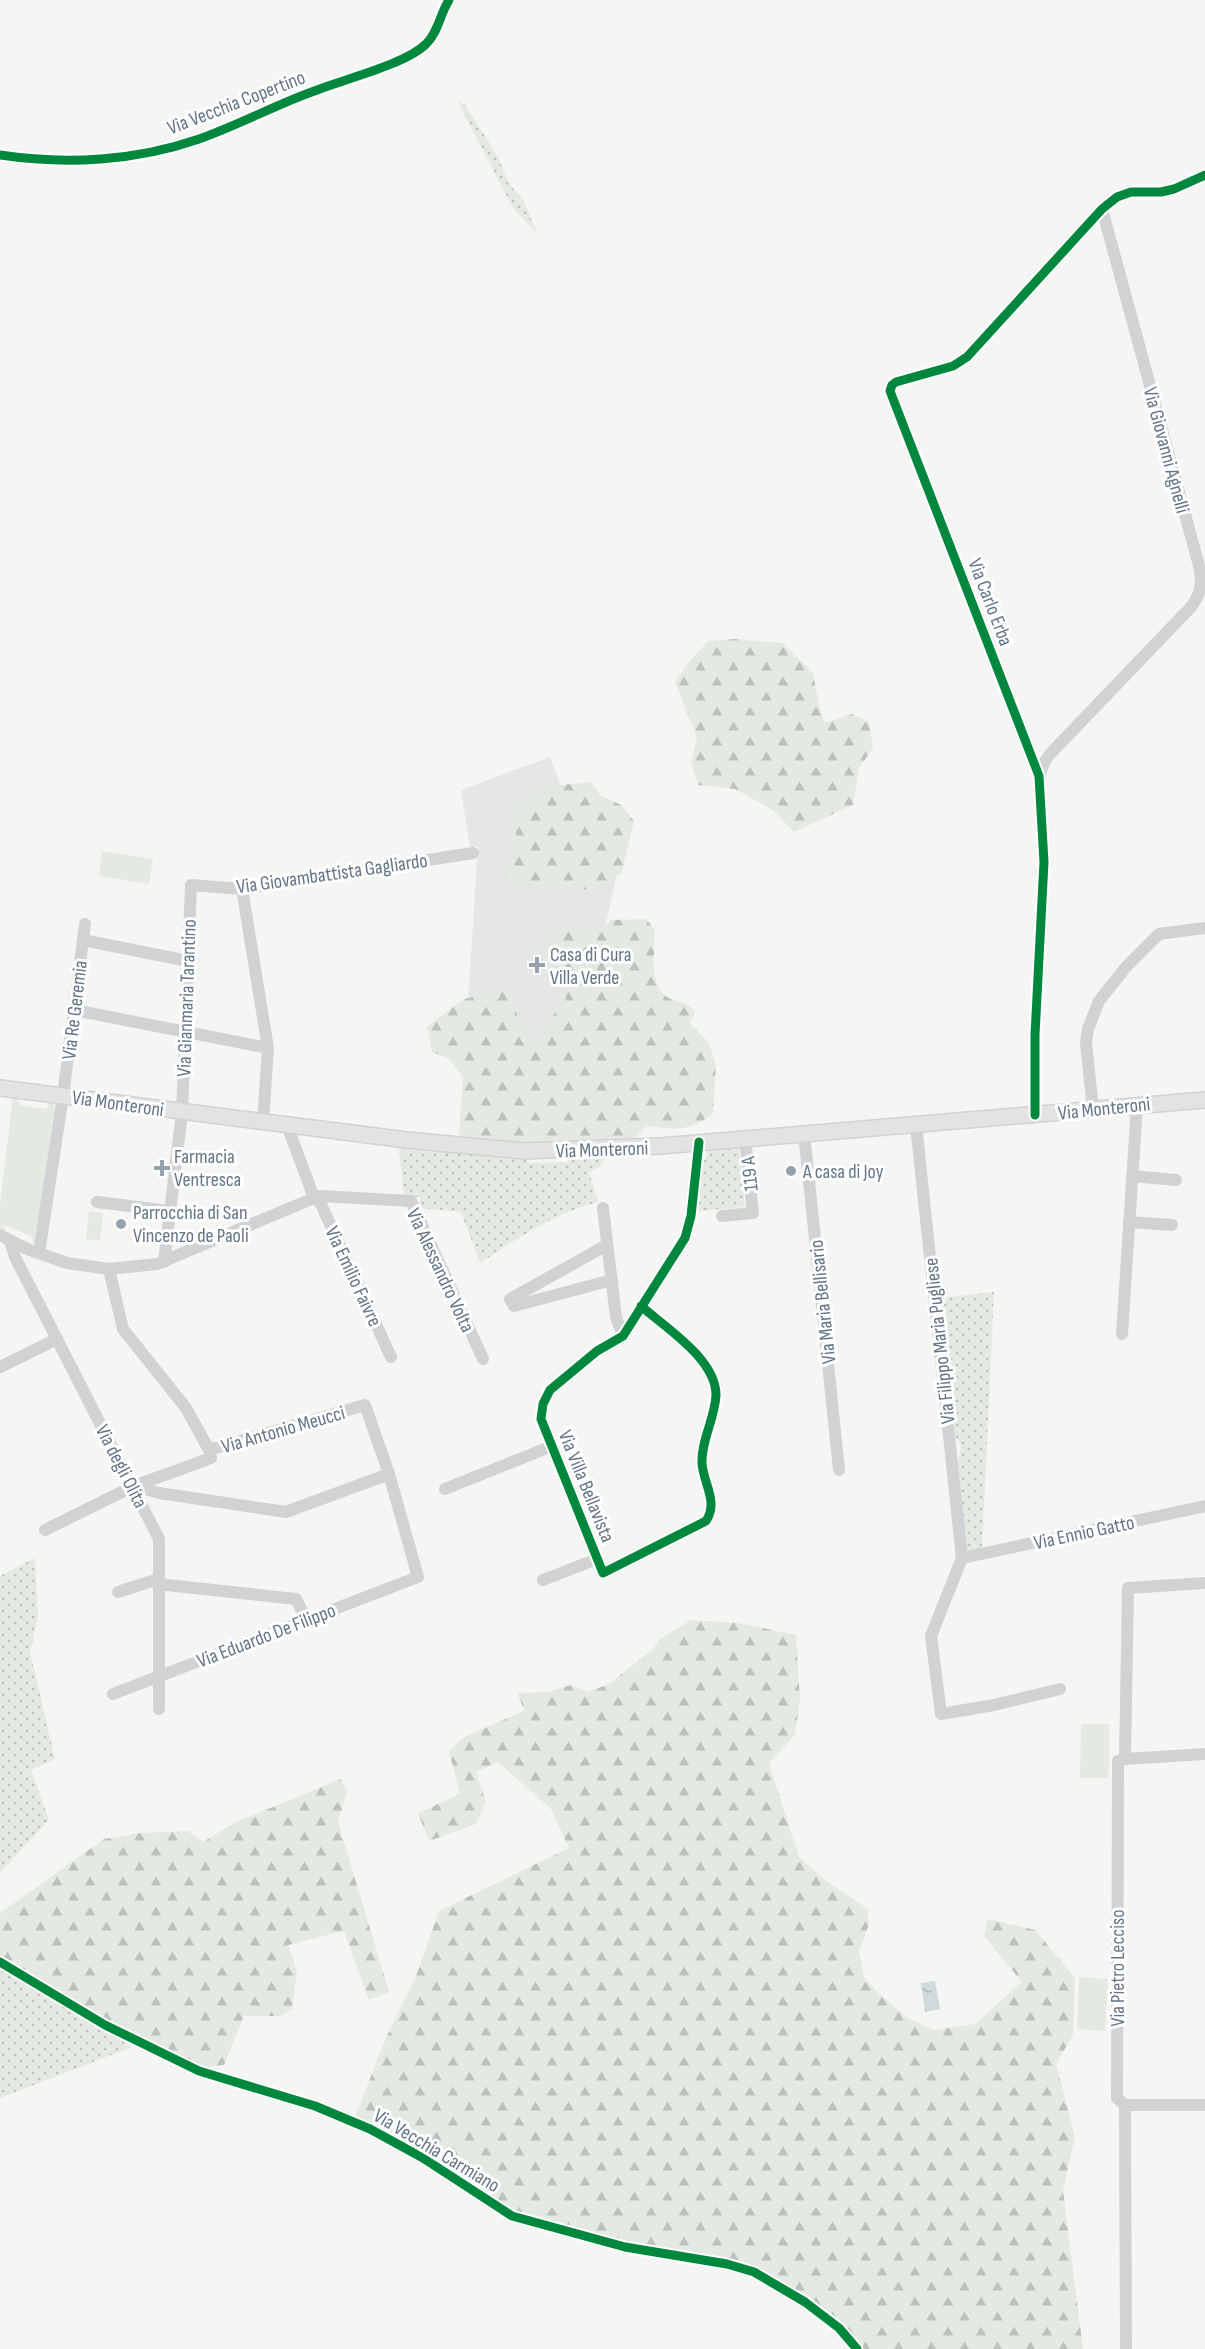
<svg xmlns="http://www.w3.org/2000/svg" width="1205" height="2349" viewBox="0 0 1205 2349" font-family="'Sofia Sans Condensed',sans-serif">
	<defs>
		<pattern id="grass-dots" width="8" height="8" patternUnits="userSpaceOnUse" patternTransform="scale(1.5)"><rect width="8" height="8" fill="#e4e9e2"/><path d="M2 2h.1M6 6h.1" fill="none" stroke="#bcc1bd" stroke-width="1.8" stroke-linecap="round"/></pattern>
		<pattern id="forest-firs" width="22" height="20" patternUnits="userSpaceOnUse" patternTransform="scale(1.5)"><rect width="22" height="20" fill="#e4e9e2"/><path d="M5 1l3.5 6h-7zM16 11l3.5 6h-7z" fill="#bcc1bd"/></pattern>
		<pattern id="water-ripples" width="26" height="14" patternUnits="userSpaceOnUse" patternTransform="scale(1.5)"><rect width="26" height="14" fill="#d0d9dc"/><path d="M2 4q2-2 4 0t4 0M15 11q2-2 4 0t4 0" fill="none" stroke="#acb5b8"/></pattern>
	</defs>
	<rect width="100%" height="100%" fill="#f5f6f4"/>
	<polygon fill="#e5e7e6" points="550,757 576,826 623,847 604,932 601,1017 459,1139 478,846 470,847 461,790"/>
	<g fill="url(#grass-dots)">
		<polygon points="459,100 467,107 499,159 508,182 524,202 538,235 513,208 461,108"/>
		<polygon points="737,1147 739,1148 745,1207 697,1211 703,1164 709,1149"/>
		<path d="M399 1149 526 1158 528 1163 568 1162 569 1158 605 1159 600 1167 589 1172 598 1202C554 1213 517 1239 480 1263L461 1212 420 1208V1197L404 1196Z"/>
		<polygon points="994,1292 982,1549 966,1551 958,1463 961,1446 954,1434 940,1298"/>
		<polygon points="35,1558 38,1616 30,1652 55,1759 31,1770 49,1820 0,1873 0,1576"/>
		<polygon points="0,1968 132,2047 0,2098"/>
	</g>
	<g fill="url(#forest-firs)">
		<polygon points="735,639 783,643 813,673 819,705 825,723 852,714 869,722 873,748 859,768 853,805 794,832 773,810 735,789 698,785 691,762 697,737 675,682 689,662 708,641"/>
		<polygon points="591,782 600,795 621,805 634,821 622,872 596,891 550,884 511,885 504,875 517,841 513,817 543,787"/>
		<path d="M646 919 655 930C655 950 648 983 667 997 677 1004 686 999 695 1012L690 1023 709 1043 716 1065 713 1114C688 1131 677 1130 647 1126L632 1140 513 1145 459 1139 463 1077 449 1059 432 1052 427 1027 463 999 505 991 517 1014 516 1028 530 1040 547 1035 551 1017 565 1003 569 978 555 973 547 961 551 943 562 927 599 931 611 920Z"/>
		<polygon points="691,1620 738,1623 796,1635 800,1700 795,1735 769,1763 799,1857 826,1881 868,1909 868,1927 859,1951 864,1977 878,1993 908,2018 934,2030 975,2024 1022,1982 984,1936 988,1919 1035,1930 1075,1978 1073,2035 1056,2064 1075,2137 1063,2191 1083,2349 861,2349 756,2267 622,2243 513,2214 355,2118 384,2042 416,1976 439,1911 569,1848 551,1809 498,1762 476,1772 486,1802 476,1824 429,1841 418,1813 460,1794 449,1751 464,1737 524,1711 518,1693 547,1692 571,1685 588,1692 609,1684 654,1648 660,1639"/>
		<polygon points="341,1779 347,1792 338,1822 389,1992 369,2000 344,1931 288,1945 297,1972 292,2009 281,2016 244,2016 224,2065 200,2068 137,2039 0,1957 0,1913 104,1839 140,1833 188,1831 203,1842 236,1822"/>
	</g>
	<g fill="#e4e9e2">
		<polygon points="102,851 153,859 149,884 99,876"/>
		<polygon points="13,1097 17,1098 20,1106 47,1109 48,1102 55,1105 35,1246 31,1236 4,1225 5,1231 0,1228 0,1204"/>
		<polygon points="89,1211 103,1213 100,1241 86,1239"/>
		<polygon points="1081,1724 1109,1724 1109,1778 1080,1778"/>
		<polygon points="1079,1977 1108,1979 1105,2031 1077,2029"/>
	</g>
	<polygon fill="url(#water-ripples)" points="935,1981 940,2009 925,2012 921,1983"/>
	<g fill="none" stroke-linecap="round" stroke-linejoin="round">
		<g stroke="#d1d3d3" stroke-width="18">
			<polyline id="major" points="0,1088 407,1140 523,1151 661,1146 1205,1100"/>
		</g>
		<g stroke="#d1d2d3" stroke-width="12">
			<path d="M1039 776 1045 761 1051 753 1190 608C1202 594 1203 580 1198 562L1102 209"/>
			<polyline points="242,889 268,1048 263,1122"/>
			<polyline points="83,940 188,961"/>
			<polyline points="74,1010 268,1048"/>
			<polyline points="1093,1109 1086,1043 1088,1029 1099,1001 1126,967 1159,934 1205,928"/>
			<polyline points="1035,1115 1035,1035 1044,862 1039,776 890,391 892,385 896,382 953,366 967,357 1102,209 1117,197 1131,192 1161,192 1174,189 1205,175"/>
			<polyline points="916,1125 962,1558 931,1636 941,1714 994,1705 1060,1689"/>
			<polyline points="804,1133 839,1470"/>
			<polyline points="1132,1176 1176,1180"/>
			<polyline points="314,1198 321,1196 411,1201 483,1359"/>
			<polyline points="314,1198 320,1202 391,1357"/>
			<polyline points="97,1202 170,1211"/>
			<polyline points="603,1208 616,1317 623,1336"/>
			<polyline points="722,1216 753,1213 745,1138"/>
			<polyline points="1129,1222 1172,1225"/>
			<polyline points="0,1235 27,1249 67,1263 109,1269 157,1264 314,1198 287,1125"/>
			<polyline points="10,1241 15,1257 159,1539 159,1709"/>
			<polyline points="607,1245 510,1299 514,1306 612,1280"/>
			<polyline points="39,1253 63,1096 85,924"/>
			<polyline points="164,1262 182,1112 191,885 242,889 473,853"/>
			<polyline points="109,1269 123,1329 186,1408 209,1450"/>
			<path d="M641 1306C666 1328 716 1359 716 1395 715 1418 701 1441 702 1463 703 1483 719 1502 706 1521L603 1573 541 1419 543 1404 550 1390 597 1351 623 1336 685 1238 691 1216 699 1142"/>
			<polyline points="1122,1334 1137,1105"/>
			<polyline points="0,1367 57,1339"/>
			<polyline points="134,1486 159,1493 286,1512 389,1474"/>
			<polyline points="445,1489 552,1446"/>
			<polyline points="45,1530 134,1486 211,1458 209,1450 365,1405 389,1474 418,1577 113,1694"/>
			<polyline points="962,1558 1205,1506"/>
			<polyline points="543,1580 597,1559"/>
			<polyline points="158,1584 296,1599 306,1619"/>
			<polyline points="118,1592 158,1579"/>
			<polyline points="1125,1759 1205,1754"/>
			<polyline points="0,1962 105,2025 199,2071 315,2106 370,2129 423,2158 512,2216 625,2247 727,2264 754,2272 805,2302 839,2328 857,2349"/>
			<polyline points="1125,2105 1117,2098 1118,1761 1125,1759 1128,1588 1205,1583"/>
			<polyline points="1125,2105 1126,2349"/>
			<polyline points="1125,2105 1205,2105"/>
		</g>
		<use href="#major" stroke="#e3e3e4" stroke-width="15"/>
		<g stroke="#fff" stroke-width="13">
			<g id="cycleway">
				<path d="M0 155C66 165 136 161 199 139 239 125 277 104 317 90 345 79 406 64 426 44 438 33 440 14 449 0"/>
				<polyline points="1035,1115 1035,1035 1044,862 1039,776 890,391 892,385 896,382 953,366 967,357 1102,209 1117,197 1131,192 1161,192 1174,189 1205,175"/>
				<path d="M641 1306C666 1328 716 1359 716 1395 715 1418 701 1441 702 1463 703 1483 719 1502 706 1521L603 1573 541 1419 543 1404 550 1390 597 1351 623 1336 685 1238 691 1216 699 1142"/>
				<polyline points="0,1962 105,2025 199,2071 315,2106 370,2129 423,2158 512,2216 625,2247 727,2264 754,2272 805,2302 839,2328 857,2349"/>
			</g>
		</g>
		<use href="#cycleway" stroke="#00873e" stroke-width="9"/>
	</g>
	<g fill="#96a2ad" stroke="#fff" stroke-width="2">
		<path d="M534 956h6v6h6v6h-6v6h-6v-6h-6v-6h6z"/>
		<path d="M159 1159h6v6h6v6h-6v6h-6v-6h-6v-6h6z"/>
		<circle cx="791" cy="1171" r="6"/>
		<circle cx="121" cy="1224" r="6"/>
	</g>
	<g text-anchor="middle" stroke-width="6" stroke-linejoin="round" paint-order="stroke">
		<g font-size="20" fill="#637587" stroke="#fff">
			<text transform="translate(236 102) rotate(-21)" y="7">Via Vecchia Copertino</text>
			<text transform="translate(1167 450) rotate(75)" y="7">Via Giovanni Agnelli</text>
			<text transform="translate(991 602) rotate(69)" y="7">Via Carlo Erba</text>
			<text transform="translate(332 873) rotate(-8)" y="7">Via Giovambattista Gagliardo</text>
			<text transform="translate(186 998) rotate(-88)" y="7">Via Gianmaria Tarantino</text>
			<text transform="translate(74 1010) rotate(-83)" y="7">Via Re Geremia</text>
			<text transform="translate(118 1103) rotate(8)" y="7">Via Monteroni</text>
			<text transform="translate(1104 1108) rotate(-6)" y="7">Via Monteroni</text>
			<text transform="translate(602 1149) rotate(-2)" y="7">Via Monteroni</text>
			<text transform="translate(749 1174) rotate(-96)" y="7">119 A</text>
			<text transform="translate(441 1270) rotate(65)" y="7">Via Alessandro Volta</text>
			<text transform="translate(354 1276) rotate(65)" y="7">Via Emilio Faivre</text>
			<text transform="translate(822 1302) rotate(-96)" y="7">Via Maria Bellisario</text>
			<text transform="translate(939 1341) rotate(-96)" y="7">Via Filippo Maria Pugliese</text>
			<text transform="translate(283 1429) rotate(-16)" y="7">Via Antonio Meucci</text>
			<text transform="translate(122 1466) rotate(63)" y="7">Via degli Olita</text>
			<text transform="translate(587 1486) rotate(68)" y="7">Via Villa Bellavista</text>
			<text transform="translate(1084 1532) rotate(-12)" y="7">Via Ennio Gatto</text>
			<text transform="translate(266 1635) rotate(-21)" y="7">Via Eduardo De Filippo</text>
			<text transform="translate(1117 1968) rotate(-90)" y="7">Via Pietro Lecciso</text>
			<text transform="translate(437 2150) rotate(31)" y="7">Via Vecchia Carmiano</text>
		</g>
		<g font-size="20" fill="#637587" stroke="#fff" text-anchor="start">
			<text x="550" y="961">Casa di Cura<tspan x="550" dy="23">Villa Verde</tspan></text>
			<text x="174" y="1163">Farmacia<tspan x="174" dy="23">Ventresca</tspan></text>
			<text x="803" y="1178">A casa di Joy</text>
			<text x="133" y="1219">Parrocchia di San<tspan x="133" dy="23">Vincenzo de Paoli</tspan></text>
		</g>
	</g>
</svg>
